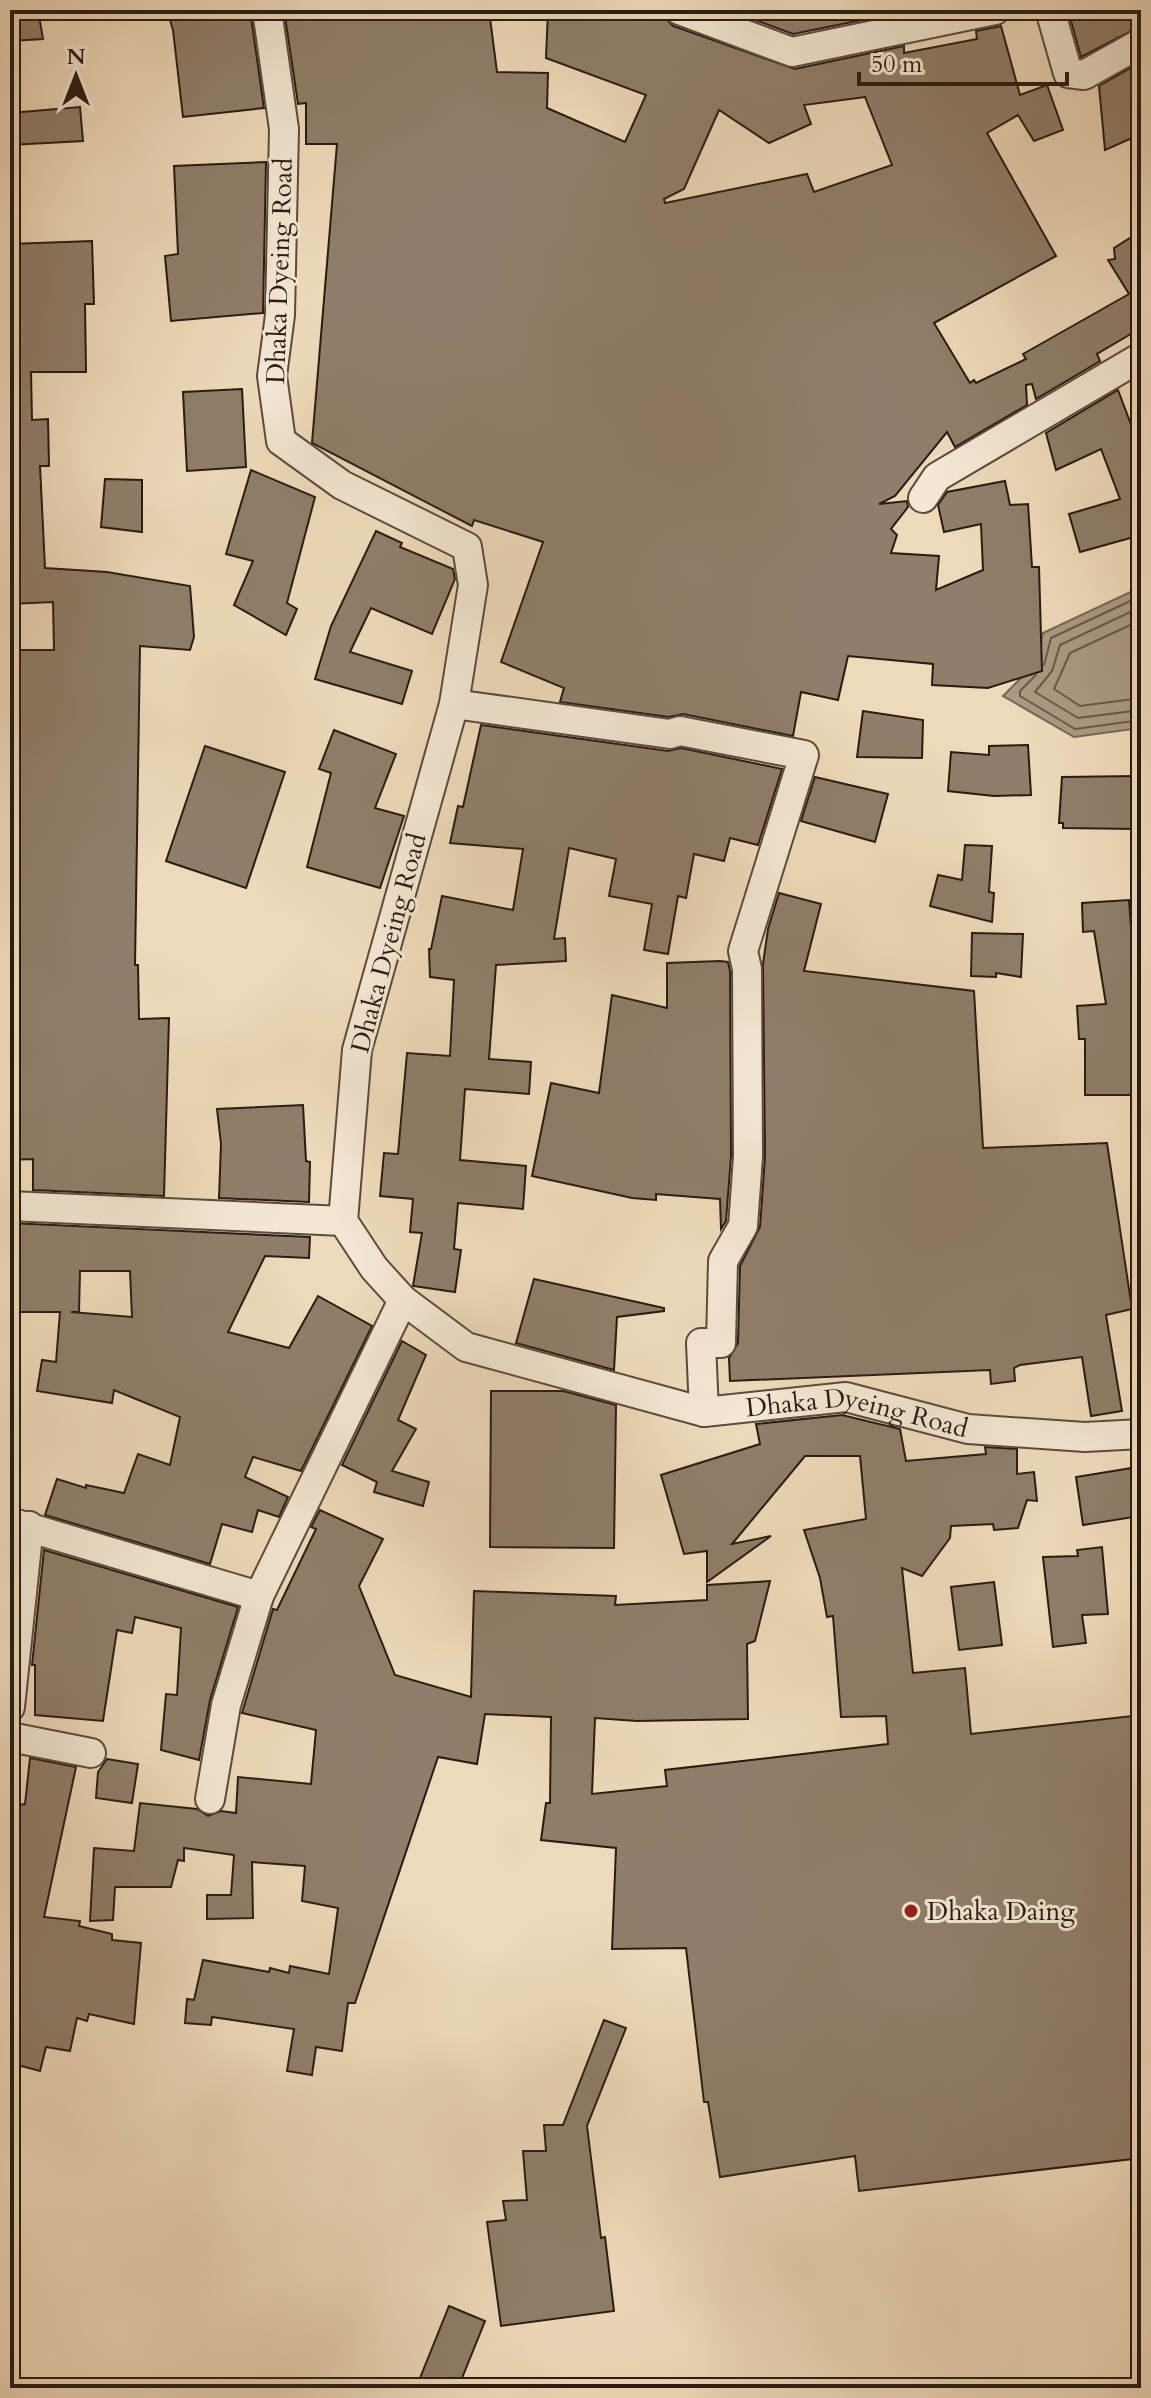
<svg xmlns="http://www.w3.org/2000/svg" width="1151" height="2398" viewBox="0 0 1151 2398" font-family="Cardo,serif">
	<rect width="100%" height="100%" fill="#eedabb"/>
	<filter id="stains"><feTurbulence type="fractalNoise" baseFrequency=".0025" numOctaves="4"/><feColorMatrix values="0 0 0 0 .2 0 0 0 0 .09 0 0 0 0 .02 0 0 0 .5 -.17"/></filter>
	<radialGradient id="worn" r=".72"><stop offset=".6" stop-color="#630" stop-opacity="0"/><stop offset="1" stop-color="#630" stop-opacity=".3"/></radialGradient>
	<polygon fill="#ab9982" stroke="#776756" stroke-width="2" points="1141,587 1141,728 1074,737 1003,696 1036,663 1043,633"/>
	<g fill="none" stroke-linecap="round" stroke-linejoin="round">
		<g stroke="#6a5a4a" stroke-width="2">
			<polyline points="1141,607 1060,645 1052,671 1035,692 1078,718 1141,710"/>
			<polyline points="1141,620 1070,653 1054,689 1080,706 1141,698"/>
			<polyline points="1044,665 1051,638 1141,596"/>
			<polyline points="1036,675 1020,691 1020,696 1075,729 1141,720"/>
		</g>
	</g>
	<g fill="#907e6a" stroke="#2a1b13" stroke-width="2" fill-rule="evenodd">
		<polygon points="10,10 38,10 43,39 10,41"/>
		<polygon points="167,10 250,10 264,108 183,117 173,30"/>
		<path d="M284 10H381V13L489 10 497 72 548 73 547 108 625 142 646 95 546 58 548 10H643L664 17 673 26 795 69 904 46V53L977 39 976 31 1001 26 1020 95 1047 85 1063 130 1034 141 1018 115 987 133 1056 256 934 323 970 383 974 380 976 383 1026 359 1023 354 1129 294 1108 260 1115 259 1114 248 1141 231V328L1097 354 1100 361 1036 399 1032 384 1026 385 1027 405 955 447 947 432 895 496 879 504 907 501 908 507 891 529 897 535 891 553 939 556 936 590 983 570 981 524 944 532 938 505 947 492 1005 481 1010 505 1028 504 1032 567H1039L1042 671 988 688 932 685 933 664 848 656 838 700 801 692 793 736 683 714 669 717 560 702 564 688 501 662 543 542 474 520 472 526 312 443 337 144H306V103L298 104ZM865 97 892 165 814 192 807 174 665 203 664 199 684 189 719 110 769 143 811 124 804 105Z"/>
		<polygon points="728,10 901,10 902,12 793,34"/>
		<polygon points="1068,10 1141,10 1141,26 1081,57"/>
		<polygon points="1141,62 1141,134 1105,150 1099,86"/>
		<polygon points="80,107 83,141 10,145 10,113"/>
		<polygon points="266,162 263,313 171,321 165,256 178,254 174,166"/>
		<polygon points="92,241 94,304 85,304 86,372 31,372 32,420 48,419 49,466 40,466 45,568 107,572 190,586 194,637 190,650 140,646 135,965 138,965 139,1019 169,1018 164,1196 33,1190 33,1159 10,1160 10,650 54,650 53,602 10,604 10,244"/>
		<polygon points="242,389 246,467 187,471 183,392"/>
		<polygon points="1118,390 1141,451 1141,549 1134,537 1080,552 1069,514 1120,499 1101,449 1056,470 1046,433"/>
		<polygon points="251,470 315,497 287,603 297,609 286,635 234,605 253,561 226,554"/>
		<polygon points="105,479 142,480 142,532 101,527"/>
		<polygon points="376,531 402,543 400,547 453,569 455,579 432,634 371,608 350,652 412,671 402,704 315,679 331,626"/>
		<polygon points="863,711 923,720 922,758 857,757"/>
		<polygon points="481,725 668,751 681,748 782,769 758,845 730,838 724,861 694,854 686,898 678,896 668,954 644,950 652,904 609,896 616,859 569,848 554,939 565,938 566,961 496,965 489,1059 531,1062 529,1094 465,1089 460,1160 526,1166 523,1209 458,1203 454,1249 461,1250 455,1292 413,1286 422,1233 410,1232 413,1199 380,1196 384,1153 398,1154 407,1053 450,1056 454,980 430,977 429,949 431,949 442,896 513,910 523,849 450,843 458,806 463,807"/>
		<polygon points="334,730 396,754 375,808 404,816 380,888 307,867 331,773 319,769"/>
		<polygon points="1028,745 1031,795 994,796 948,791 951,752 989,755 989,746"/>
		<polygon points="205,746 285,772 246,888 166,861"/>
		<polygon points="1136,776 1136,829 1063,828 1063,823 1059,823 1062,777"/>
		<polygon points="815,777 888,794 875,842 801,821"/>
		<polygon points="965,845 992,846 989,892 994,893 992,922 930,906 938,875 962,880"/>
		<polygon points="779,893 821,904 804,971 974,991 983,1148 1107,1143 1132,1309 1106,1315 1122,1411 1091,1416 1082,1357 1020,1365 1014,1368 1015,1381 991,1384 990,1370 730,1381 729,1358 738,1343 740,1266 760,1227 765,1157 763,964 768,929"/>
		<polygon points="1129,900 1133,955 1141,993 1141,1011 1131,1013 1133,1095 1085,1095 1085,1039 1079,1039 1077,1006 1106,1004 1094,931 1083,932 1082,903"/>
		<polygon points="972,933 1023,934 1021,977 996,973 996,977 971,976"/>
		<polygon points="720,961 728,962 730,971 731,1156 726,1221 721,1229 720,1199 656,1194 656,1200 632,1198 532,1176 551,1083 599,1093 612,995 667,1008 667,963"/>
		<polygon points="303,1105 306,1161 310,1162 309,1202 219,1198 221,1144 217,1109"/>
		<path d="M10 1223 310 1237 309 1258 265 1256 228 1332 289 1348 318 1296 372 1326 301 1471 253 1457 245 1477 288 1497 279 1517 258 1510 252 1532 222 1524 210 1564 45 1515 57 1479 86 1488V1485L124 1493 138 1454 170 1465 180 1417 114 1390 112 1403 37 1391 42 1360 56 1362 60 1312H12ZM80 1271H130L132 1317 71 1312H79Z"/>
		<polygon points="534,1279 664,1308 664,1311 617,1317 614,1370 516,1343"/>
		<polygon points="402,1341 426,1355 398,1420 416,1429 392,1471 429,1482 423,1506 374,1492 377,1482 342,1465"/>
		<polygon points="491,1391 563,1391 616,1405 614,1548 490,1547"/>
		<polygon points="842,1415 900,1429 906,1461 986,1454 985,1447 1017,1449 1017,1474 1034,1472 1037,1501 1027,1500 1018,1528 994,1530 993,1524 951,1526 950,1538 922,1576 902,1568 913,1673 965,1668 971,1734 1141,1715 1141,2158 859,2191 855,2156 720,2177 708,2102 704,2102 686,1948 612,1949 616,1848 541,1840 546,1803 550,1803 551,1717 485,1714 477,1764 438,1757 355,2003 348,2003 342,2051 316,2047 312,2075 287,2071 294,2029 212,2017 211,2025 185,2023 187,1999 194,2000 203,1960 269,1972 270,1968 289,1973 290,1966 329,1974 338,1908 302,1901 305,1866 252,1862 253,1918 207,1919 207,1895 231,1895 234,1855 184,1848 184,1861 178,1860 171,1887 115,1887 113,1920 90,1921 94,1848 134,1851 140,1803 197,1809 208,1816 221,1811 236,1813 238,1777 311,1784 316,1730 242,1713 273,1609 277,1610 316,1529 311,1527 320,1510 383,1539 359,1586 395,1675 471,1697 474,1591 616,1596 615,1605 707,1600 707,1585 770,1581 755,1641 747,1644 748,1719 637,1721 595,1718 592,1794 667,1786 665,1770 888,1744 886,1716 841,1717 833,1616 827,1617 820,1578 804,1530 866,1519 860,1456 805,1456 732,1544 771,1536 707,1582 707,1551 684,1554 661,1475 760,1444 756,1424"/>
		<polygon points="1132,1468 1140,1516 1083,1525 1076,1477"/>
		<polygon points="1102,1547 1108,1614 1082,1615 1086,1643 1053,1647 1043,1557 1078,1556 1077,1550"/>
		<polygon points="44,1550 238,1607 210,1700 199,1760 161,1750 166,1694 177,1695 181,1628 135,1617 132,1633 117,1630 103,1721 35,1715 35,1665 32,1665"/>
		<polygon points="994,1582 1002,1645 959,1650 951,1587"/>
		<polygon points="30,1758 76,1767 44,1917 80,1921 79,1926 112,1934 112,1940 141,1943 134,2024 89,2014 87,2021 77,2018 70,2051 46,2047 40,2071 10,2063 10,1806 25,1804"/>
		<polygon points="107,1759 138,1764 132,1803 96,1798 98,1772"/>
		<polygon points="604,2020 626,2028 587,2126 601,2238 605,2237 614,2311 501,2326 487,2222 506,2220 503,2201 527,2200 523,2151 546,2151 544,2125 563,2125"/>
		<polygon points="449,2306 485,2321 458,2388 416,2388"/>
	</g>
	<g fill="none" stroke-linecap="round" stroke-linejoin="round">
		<g stroke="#5b4b3d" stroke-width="32">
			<g id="minor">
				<path id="s1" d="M267 10 284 129 280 315 272 376 281 441 342 485 467 547 473 585 454 704 357 1050 343 1221 374 1268 403 1300 466 1347 704 1412 846 1397 968 1429 1085 1437 1141 1434"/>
				<polyline points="679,10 792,52 995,10"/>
				<polyline points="1050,10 1068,73 1084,75 1141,43"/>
				<polyline points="923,498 937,477 1141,357"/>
				<polyline points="454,704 670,734 680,731 804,755 743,951 747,969 748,1157 743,1226 723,1261 721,1343 701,1343 704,1412"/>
				<polyline points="10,1206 343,1221"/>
				<polyline points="10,1522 259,1596"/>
				<polyline points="10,1707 29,1526"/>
				<polyline points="10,1737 91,1753"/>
				<polyline points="210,1799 226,1705 259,1596 403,1300"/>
			</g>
		</g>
		<use href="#minor" stroke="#f4e7d3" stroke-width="28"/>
	</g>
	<circle fill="#8f2418" stroke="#f4e7d3" stroke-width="3" cx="911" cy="1911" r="8"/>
	<g text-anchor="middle" stroke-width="6" stroke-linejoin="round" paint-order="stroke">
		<g font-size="26" fill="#2a1b13" stroke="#f4e7d3">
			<text transform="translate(279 271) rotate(-88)" y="9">Dhaka Dyeing Road</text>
			<text transform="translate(388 943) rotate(-75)" y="9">Dhaka Dyeing Road</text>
			<text dy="9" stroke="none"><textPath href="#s1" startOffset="1918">Dhaka Dyeing Road</textPath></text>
		</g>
		<g font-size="26" fill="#2a1b13" stroke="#f4e7d3" text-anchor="start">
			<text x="927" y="1920">Dhaka Daing</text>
		</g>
	</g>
	<rect width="1151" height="2398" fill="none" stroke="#eedabb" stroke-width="40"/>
	<rect x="12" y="12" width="1127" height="2374" fill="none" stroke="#2a1b13" stroke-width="4"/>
	<rect x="20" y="20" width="1111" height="2358" fill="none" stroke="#2a1b13" stroke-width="2"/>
	<g transform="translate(76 76)" stroke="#f4e7d3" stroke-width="6" paint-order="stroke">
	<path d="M0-6L14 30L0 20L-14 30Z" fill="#2a1b13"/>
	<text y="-12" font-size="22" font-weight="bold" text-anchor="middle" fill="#2a1b13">N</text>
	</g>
	<path d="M859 72v12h208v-12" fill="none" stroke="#2a1b13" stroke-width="4"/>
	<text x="871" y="72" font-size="24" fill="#2a1b13" stroke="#f4e7d3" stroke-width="6" paint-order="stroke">50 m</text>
	<rect width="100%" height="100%" filter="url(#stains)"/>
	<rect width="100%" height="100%" fill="url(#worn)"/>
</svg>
